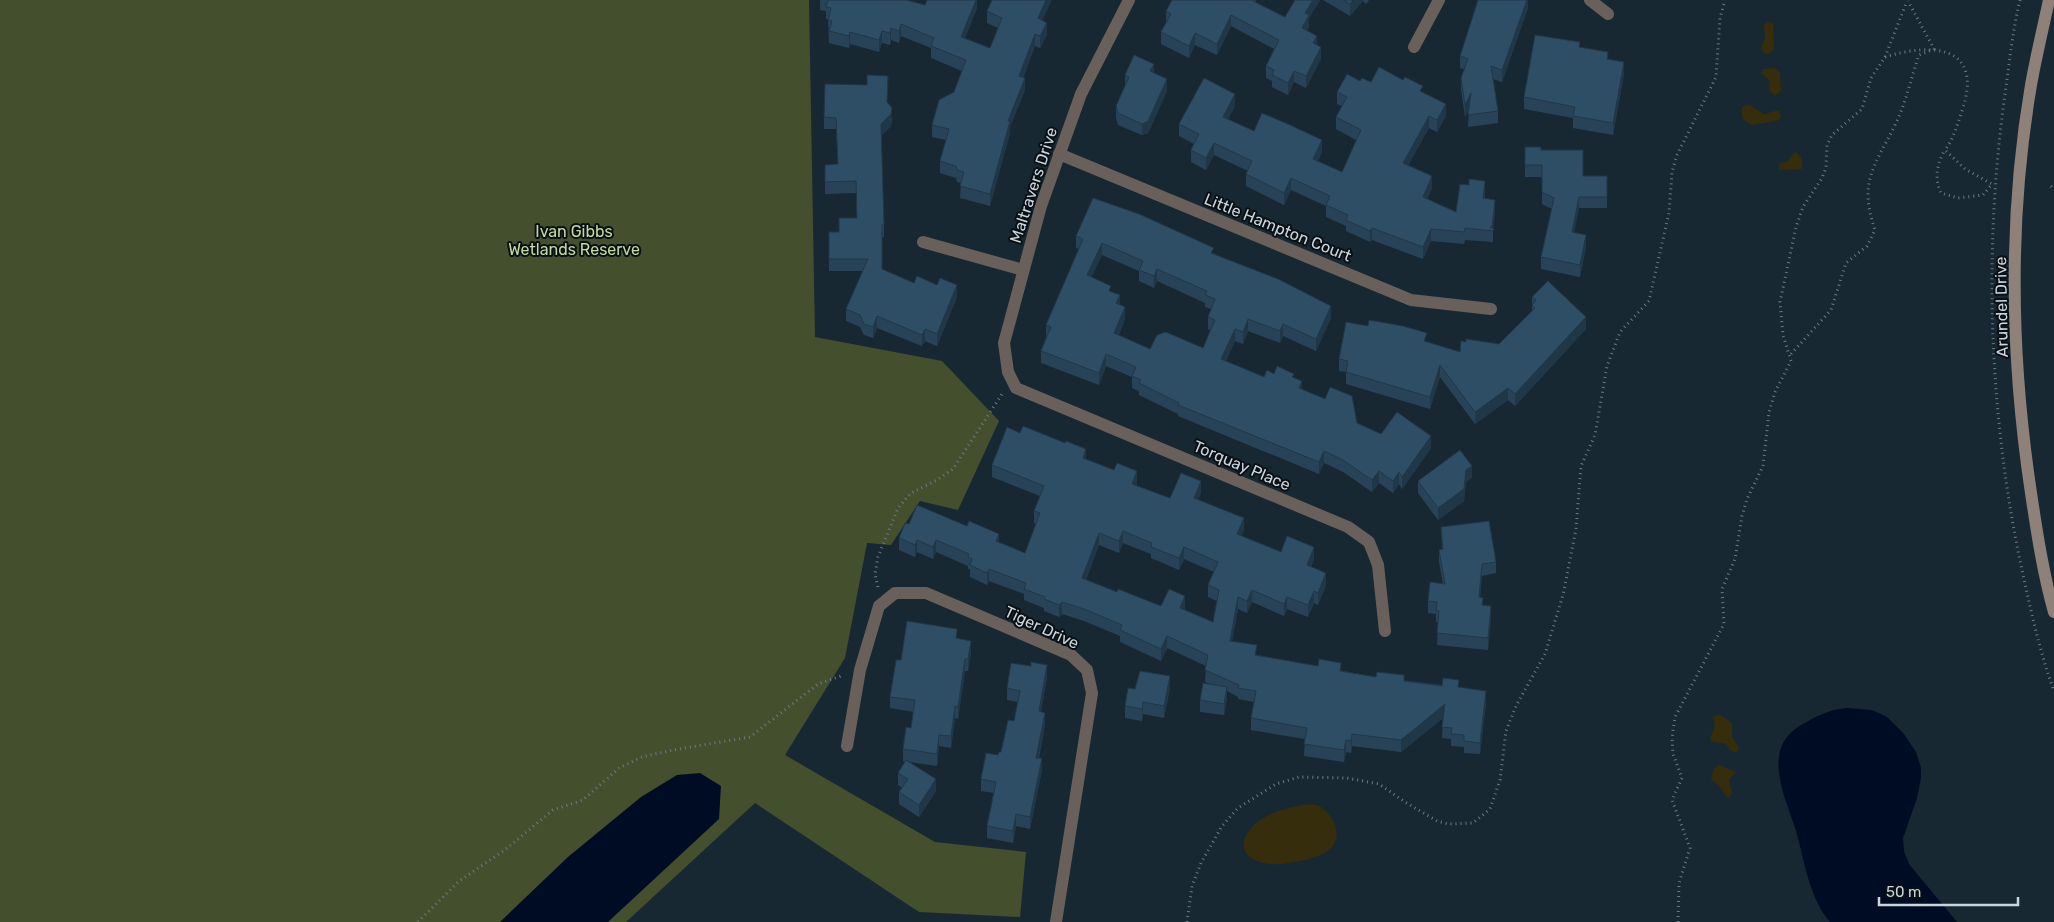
<svg xmlns="http://www.w3.org/2000/svg" width="2054" height="922" viewBox="0 0 2054 922" font-family="Rubik,sans-serif">
	<rect width="100%" height="100%" fill="#182833"/>
	<polygon fill="#444f2d" points="0,0 809,0 815,337 942,361 999,421 958,510 920,501 891,545 867,543 845,658 785,755 935,842 1026,852 1020,917 919,912 755,803 626,922 0,922"/>
	<g fill="#352d0c">
		<polygon points="1767,22 1773,23 1774,49 1770,54 1764,53 1761,48 1765,37 1764,25"/>
		<polygon points="1775,68 1780,72 1781,91 1775,96 1770,91 1769,80 1761,73 1763,69"/>
		<path d="M1749 105 1764 114 1779 110 1781 117 1777 121 1752 125C1743 121 1739 115 1743 106Z"/>
		<polygon points="1794,152 1798,153 1802,159 1802,169 1779,170 1779,164 1788,161"/>
		<polygon points="1719,714 1732,723 1732,737 1739,747 1737,752 1731,751 1726,744 1713,742 1710,738 1715,726 1713,717"/>
		<polygon points="1719,765 1736,772 1729,780 1732,794 1729,797 1727,797 1720,787 1711,779 1714,769"/>
		<path d="M1312 804C1330 806 1347 835 1329 850 1318 859 1296 862 1282 864 1254 867 1228 850 1255 824 1270 811 1292 806 1312 804Z"/>
	</g>
	<g fill="#000c23">
		<path d="M1847 708 1872 710 1887 717 1904 734 1916 752 1921 768V778L1917 798 1903 838 1904 851 1909 864 1957 922H1830C1812 902 1805 867 1799 842 1791 805 1756 752 1801 725 1816 717 1829 709 1847 708Z"/>
		<polygon points="700,773 721,786 719,819 608,922 500,922 568,857 641,797 677,775"/>
	</g>
	<g fill="none" stroke-linecap="round" stroke-linejoin="round">
		<g stroke="#6d7a83" stroke-width="3" stroke-dasharray="1 4" stroke-linecap="butt">
			<path d="M2020 0C2012 33 2009 67 2004 101 1984 252 1989 407 2019 556 2029 602 2038 647 2054 691"/>
			<path d="M1885 57C1934 42 1984 46 1962 111 1957 125 1954 138 1945 150L1965 169 1992 184 1983 195 1958 198 1941 193C1934 179 1937 163 1945 150"/>
			<polyline points="2051,186 2054,189"/>
			<path d="M1791 354 1831 310 1846 263 1867 246 1875 230C1858 181 1875 166 1895 125 1906 103 1911 78 1919 55L1934 49 1908 1"/>
			<polyline points="878,587 875,574 878,557 898,508 911,493 937,480 953,469 1002,394"/>
			<polyline points="418,922 458,882 506,849 553,810 583,800 619,768 642,757 673,750 750,737 818,684 844,675"/>
			<polyline points="1187,922 1192,886 1201,863 1222,826 1238,808 1276,784 1299,777 1347,778 1379,784 1405,802 1437,821 1448,824 1473,823 1490,809 1500,780 1506,731 1516,706 1545,654 1563,595 1576,529 1581,466 1595,435 1607,366 1620,332 1649,301 1669,213 1672,172 1677,155 1716,77 1720,18 1725,0"/>
			<polyline points="1678,922 1679,883 1690,848 1672,800 1682,778 1673,754 1672,738 1675,717 1724,624 1722,589 1735,559 1742,516 1747,499 1763,466 1769,412 1775,392 1791,361 1783,335 1780,302 1796,227 1803,207 1822,178 1826,168 1827,145 1832,135 1862,109 1871,78 1885,57 1907,1"/>
		</g>
		<g stroke="#69605b" stroke-width="12">
			<polyline points="1129,0 1081,94 1041,206 1004,343 1008,372 1016,388 1348,527 1369,542 1378,565 1385,631"/>
			<polyline points="1590,0 1608,14"/>
			<polyline points="1414,47 1439,0"/>
			<polyline points="1059,154 1411,300 1491,309"/>
			<polyline points="923,242 1023,270"/>
			<polyline points="847,746 860,670 879,606 895,593 926,593 1071,655 1087,670 1092,693 1056,922"/>
		</g>
		<path stroke="#8e8179" stroke-width="12" d="M2049 0C2043 28 2036 57 2031 85 2008 219 2011 360 2031 493 2037 533 2043 573 2054 612"/>
	</g>
	<g fill="#284358" fill-rule="evenodd">
		<polygon points="820,0 906,0 925,5 977,0 977,8 965,38 990,48 998,28 987,23 987,11 1042,21 1047,35 1040,48 1035,46 1023,78 1025,90 1010,127 1010,133 990,206 960,198 961,183 957,182 956,178 940,173 940,161 946,140 932,137 932,125 954,92 962,71 931,58 931,48 901,36 899,43 891,40 890,45 882,43 879,52 850,44 849,48 829,43 828,19 826,19 826,11 820,10"/>
		<polygon points="1256,0 1256,3 1285,17 1295,0 1320,0 1309,18 1309,27 1307,31 1317,45 1321,59 1306,88 1294,82 1288,95 1272,87 1272,81 1266,78 1266,66 1274,49 1231,26 1217,55 1195,45 1189,58 1161,44 1161,32 1166,22 1166,11"/>
		<polygon points="1323,0 1369,0 1366,4 1363,1 1350,16"/>
		<polygon points="1528,0 1528,8 1502,82 1493,79 1498,111 1498,123 1468,127 1469,109 1465,117 1461,90 1461,78 1464,69 1460,68 1460,56"/>
		<polygon points="1580,47 1608,59 1624,74 1613,135 1573,128 1573,118 1524,109 1524,97"/>
		<polygon points="1154,73 1167,91 1148,133 1142,135 1118,125 1116,118 1116,106 1125,86 1125,75"/>
		<polygon points="1360,81 1423,92 1446,116 1437,132 1429,128 1408,165 1432,188 1427,199 1456,212 1485,193 1485,198 1495,212 1493,228 1493,242 1465,240 1464,244 1431,241 1423,259 1372,240 1370,242 1346,231 1346,226 1326,217 1326,206 1291,190 1284,205 1246,186 1246,174 1248,171 1214,155 1206,170 1191,162 1191,150 1194,144 1179,136 1179,124 1235,106 1228,119 1254,131 1322,152 1318,161 1342,172 1356,140 1336,129 1336,117 1342,106 1337,104 1337,92"/>
		<polygon points="887,102 892,120 891,126 881,136 884,225 884,237 882,237 882,269 914,283 957,297 937,346 925,341 922,346 877,328 873,338 864,335 860,327 846,321 846,309 863,271 829,271 829,232 839,232 857,218 856,193 825,194 825,165 838,164 836,129 824,129 824,117"/>
		<polygon points="1525,147 1541,150 1583,176 1607,176 1607,208 1579,208 1574,232 1586,247 1580,277 1541,269 1541,257 1552,209 1542,204 1542,177 1525,177"/>
		<path d="M1076 236 1214 253 1331 318 1316 351 1283 336 1280 343 1248 331 1243 344 1235 341 1226 361 1264 377 1274 374 1294 378 1302 389 1357 423 1381 434 1431 448 1402 489 1399 484 1393 493 1379 483 1372 492 1343 472 1324 463 1319 474 1178 416V414L1139 395V391L1132 388V377L1106 366 1099 385 1041 363V351L1046 337V325L1079 249 1076 248ZM1102 255 1139 271V281L1154 288 1157 281 1205 303V307L1211 309 1208 317V329L1210 330 1203 348 1150 349 1119 335 1125 319 1120 305 1111 292 1091 277Z"/>
		<polygon points="1532,297 1586,329 1515,406 1508,400 1475,424 1440,377 1430,409 1346,384 1346,372 1339,371 1339,359 1427,342 1460,352 1499,344 1532,311"/>
		<path d="M1086 459 1137 483 1136 486 1170 498 1201 493 1198 499 1244 530 1241 536 1281 552 1314 559 1311 567 1326 585 1318 605 1314 603 1308 617 1287 609 1284 616 1252 602 1247 613 1238 609 1232 641 1257 655 1376 677 1459 687 1486 703 1480 754 1464 753V747L1451 746V739L1442 738 1443 718 1401 752 1352 746 1351 753 1346 752 1344 762 1304 756 1305 739 1251 730V718L1254 702 1238 699V697L1227 691V699L1224 715 1200 712V700L1210 684 1205 682 1206 666 1167 648 1161 661 1120 642V636L1084 621 1062 614 1059 617 1044 611V608L1024 600V594L989 581 987 585 970 577V569H968V566L936 552 933 559 917 552 915 557 899 550V538L909 524 999 542 1025 553 1036 524 1034 523V511L1040 496 992 477V465ZM1123 543 1151 554V558L1179 570 1184 559 1214 572 1208 585V597L1217 601 1213 622 1184 610 1185 608 1161 606 1117 592 1086 580 1099 545 1119 553Z"/>
		<polygon points="1472,477 1466,482 1464,501 1438,520 1418,493 1418,481"/>
		<polygon points="1441,527 1496,562 1496,573 1482,576 1480,598 1483,605 1491,618 1488,650 1437,645 1438,622 1436,622 1436,614 1428,613 1428,601 1443,584 1439,562 1439,550 1442,549"/>
		<polygon points="957,639 971,653 968,671 965,671 958,719 955,718 951,748 939,746 937,766 909,762 936,791 919,817 899,804 899,792 902,788 898,785 898,773 905,762 903,761 903,749 911,728 914,712 890,708 890,697 901,660"/>
		<polygon points="1047,677 1041,712 1045,725 1039,758 1042,770 1030,829 1016,826 1013,843 987,838 987,826 994,793 981,791 981,779 998,755 1001,752 1014,721 1018,702 1007,700 1007,688"/>
		<polygon points="1170,688 1164,718 1143,714 1142,721 1125,718 1125,706 1135,689"/>
	</g>
	<g fill="#203747">
		<polygon points="976,0 977,0 977,8 961,49 961,37"/>
		<polygon points="1046,0 1052,0 1038,30 1038,18"/>
		<polygon points="1313,0 1320,0 1309,18 1309,27 1302,40 1302,28 1305,13"/>
		<polygon points="1353,0 1363,0 1363,1 1350,16 1350,4"/>
		<polygon points="1527,0 1528,0 1528,8 1502,82 1502,70"/>
		<polygon points="1231,15 1231,26 1217,55 1217,44"/>
		<polygon points="1047,23 1047,35 1040,48 1040,36"/>
		<polygon points="901,24 901,36 899,43 899,31"/>
		<polygon points="891,28 891,40 890,45 890,33"/>
		<polygon points="882,31 882,43 879,52 879,40"/>
		<polygon points="850,32 850,44 849,48 849,36"/>
		<polygon points="1195,33 1195,45 1189,58 1189,46"/>
		<polygon points="1035,34 1035,46 1019,88 1019,76"/>
		<polygon points="1317,36 1317,48 1313,43"/>
		<polygon points="1321,47 1321,59 1306,88 1306,76"/>
		<polygon points="1624,62 1624,74 1613,135 1613,123"/>
		<polygon points="1154,64 1154,76 1150,71"/>
		<polygon points="1294,71 1294,82 1288,95 1288,83"/>
		<polygon points="1025,78 1025,90 1010,127 1010,133 990,206 990,194 1008,121"/>
		<polygon points="1167,79 1167,91 1148,133 1142,135 1142,124"/>
		<polygon points="1471,93 1471,105 1465,117 1465,105"/>
		<polygon points="1235,94 1235,106 1223,129 1223,117"/>
		<polygon points="1446,104 1446,116 1437,132 1437,120"/>
		<polygon points="892,108 891,126 881,136 881,124"/>
		<polygon points="1429,116 1429,128 1403,175 1403,163"/>
		<polygon points="1322,140 1322,152 1313,170 1313,159"/>
		<polygon points="1214,143 1214,155 1206,170 1206,158"/>
		<polygon points="1432,176 1432,188 1423,208 1423,197"/>
		<polygon points="1291,178 1291,190 1284,205 1284,193"/>
		<polygon points="1485,181 1485,193 1483,210 1483,198"/>
		<polygon points="1579,197 1579,208 1572,244 1572,232"/>
		<polygon points="1495,200 1495,212 1493,230 1492,227"/>
		<polygon points="1372,228 1372,240 1370,242 1370,231"/>
		<polygon points="1431,229 1431,241 1423,259 1423,247"/>
		<polygon points="1586,235 1586,247 1580,277 1580,265"/>
		<polygon points="1102,243 1102,255 1087,287 1087,275"/>
		<polygon points="1157,269 1157,281 1154,288 1154,276"/>
		<polygon points="957,285 957,297 937,346 937,334"/>
		<polygon points="1120,295 1120,307 1116,303"/>
		<polygon points="1331,306 1331,318 1316,351 1316,339"/>
		<polygon points="1125,307 1125,319 1114,345 1114,333"/>
		<polygon points="877,316 877,328 873,338 873,327"/>
		<polygon points="1586,317 1586,329 1515,406 1515,394"/>
		<polygon points="1248,319 1248,331 1243,344 1243,332"/>
		<polygon points="1283,324 1283,336 1280,343 1280,331"/>
		<polygon points="925,329 925,341 922,346 922,335"/>
		<polygon points="1235,329 1235,341 1221,371 1221,359"/>
		<polygon points="1106,354 1106,366 1099,385 1099,373"/>
		<polygon points="1440,365 1440,377 1430,409 1430,397"/>
		<polygon points="1302,381 1302,393 1299,388"/>
		<polygon points="1508,388 1508,400 1475,424 1475,412"/>
		<polygon points="1431,436 1431,448 1402,489 1402,477"/>
		<polygon points="1086,449 1086,461 1083,458"/>
		<polygon points="1324,451 1324,463 1319,474 1319,462"/>
		<polygon points="1472,466 1472,477 1466,482 1464,501 1438,520 1438,508 1466,470"/>
		<polygon points="1137,471 1137,483 1132,496 1132,484"/>
		<polygon points="1379,471 1379,483 1372,492 1372,480"/>
		<polygon points="1399,472 1399,484 1393,493 1393,481"/>
		<polygon points="1201,481 1201,493 1194,510 1194,498"/>
		<polygon points="1244,518 1244,530 1237,546 1237,534"/>
		<polygon points="1123,531 1123,543 1119,553 1119,541"/>
		<polygon points="1099,533 1099,545 1082,590 1082,578"/>
		<polygon points="999,534 999,546 996,541"/>
		<polygon points="917,540 917,552 915,557 915,545"/>
		<polygon points="936,540 936,552 933,559 933,547"/>
		<polygon points="1184,547 1184,559 1179,570 1179,558"/>
		<polygon points="1314,547 1314,559 1307,577 1307,565"/>
		<polygon points="1482,564 1482,576 1479,609 1479,597"/>
		<polygon points="989,569 989,581 987,585 987,573"/>
		<polygon points="1326,573 1326,585 1318,605 1318,593"/>
		<polygon points="1252,590 1252,602 1247,613 1247,601"/>
		<polygon points="1314,591 1314,603 1308,617 1308,605"/>
		<polygon points="1185,596 1185,608 1180,619 1180,608"/>
		<polygon points="1238,597 1238,609 1230,653 1230,641"/>
		<polygon points="1287,597 1287,609 1284,616 1284,604"/>
		<polygon points="1062,602 1062,614 1059,617 1059,605"/>
		<polygon points="1491,606 1491,618 1488,650 1488,638"/>
		<polygon points="1167,636 1167,648 1161,661 1161,649"/>
		<polygon points="971,641 971,653 968,671 968,659"/>
		<polygon points="965,659 965,671 958,719 958,707"/>
		<polygon points="1047,665 1047,677 1039,723 1039,711"/>
		<polygon points="1170,676 1170,688 1164,718 1164,706"/>
		<polygon points="1227,687 1227,699 1224,715 1224,704"/>
		<polygon points="1486,691 1486,703 1480,754 1480,743"/>
		<polygon points="1143,702 1143,714 1142,721 1142,709"/>
		<polygon points="1445,704 1445,716 1401,752 1401,740"/>
		<polygon points="955,706 955,718 951,748 951,736"/>
		<polygon points="1045,713 1045,725 1036,769 1036,758"/>
		<polygon points="1352,734 1352,746 1351,753 1351,741"/>
		<polygon points="939,735 939,746 937,766 937,754"/>
		<polygon points="1346,740 1346,752 1344,762 1344,750"/>
		<polygon points="1042,758 1042,770 1030,829 1030,817"/>
		<polygon points="936,779 936,791 919,817 919,805"/>
		<polygon points="1016,814 1016,826 1013,843 1013,831"/>
	</g>
	<g fill="#2e4e66" stroke="#203747" fill-rule="evenodd">
		<polygon points="828,0 906,0 925,5 927,0 976,0 961,37 990,48 1002,18 987,11 992,0 1046,0 1038,18 1047,23 1040,36 1035,34 1019,76 1025,78 1008,121 1010,121 990,194 960,186 964,172 957,170 956,166 940,161 949,129 932,125 939,100 954,92 966,60 931,46 934,38 901,24 899,31 891,28 890,33 882,31 879,40 850,32 849,36 829,31 832,21 828,20 831,8 826,7"/>
		<polygon points="1172,0 1254,0 1253,1 1285,17 1295,0 1313,0 1305,13 1309,15 1302,28 1317,36 1313,43 1321,47 1306,76 1294,71 1288,83 1272,75 1274,70 1266,66 1279,40 1231,15 1217,44 1195,33 1189,46 1161,32 1171,14 1166,11"/>
		<polygon points="1343,0 1353,0 1350,4"/>
		<polygon points="1478,0 1527,0 1502,70 1491,66 1498,111 1468,115 1471,93 1465,105 1461,78 1468,59 1460,56"/>
		<polygon points="1535,35 1580,42 1579,47 1608,52 1607,59 1624,62 1613,123 1573,116 1575,107 1524,97"/>
		<polygon points="1134,55 1154,64 1150,71 1167,79 1148,121 1142,124 1118,113 1116,106 1129,77 1125,75"/>
		<polygon points="1379,67 1403,80 1405,77 1423,86 1420,91 1446,104 1437,120 1429,116 1403,163 1432,176 1423,197 1456,212 1460,184 1469,185 1469,179 1485,181 1483,198 1495,200 1492,227 1490,227 1494,229 1493,231 1465,228 1464,232 1431,229 1423,247 1372,228 1370,231 1346,220 1348,215 1326,205 1330,196 1291,178 1284,193 1246,174 1252,161 1214,143 1206,158 1191,150 1199,134 1179,124 1204,78 1235,94 1223,117 1254,131 1262,113 1288,124 1322,140 1313,159 1342,172 1361,130 1336,117 1347,97 1337,92 1347,74 1360,81 1362,78 1371,82"/>
		<polygon points="867,75 888,76 887,102 892,108 891,114 881,124 884,225 882,225 882,269 914,283 917,276 937,285 940,278 957,285 937,334 925,329 922,335 877,316 873,327 864,324 860,315 846,309 868,259 829,259 829,232 839,232 839,218 857,218 856,181 825,182 825,165 838,164 836,118 824,117 825,84 867,85"/>
		<polygon points="1525,147 1541,147 1541,150 1583,150 1583,176 1607,176 1607,197 1579,197 1572,232 1586,235 1580,265 1541,257 1554,198 1542,192 1542,165 1525,165"/>
		<path d="M1093 198 1139 214 1214 248 1211 253 1278 279 1331 306 1316 339 1283 324 1280 331 1248 319 1243 332 1235 329 1221 359 1264 377 1267 370 1274 374 1277 366 1294 374 1292 377 1302 381 1299 388 1325 399 1330 387 1352 396 1357 423 1381 434 1397 412 1431 436 1402 477 1399 472 1393 481 1379 471 1372 480 1343 460 1324 451 1319 462 1178 405 1179 403 1139 383 1141 380 1132 376 1136 367 1106 354 1099 373 1041 351 1051 327 1046 325 1083 239 1076 236ZM1102 243 1143 261 1139 270 1154 276 1157 269 1207 291 1205 295 1215 299 1208 317 1215 320 1203 348 1166 332 1157 335 1150 349 1114 333 1125 307 1116 303 1120 295 1109 291 1111 286 1087 275Z"/>
		<polygon points="1548,281 1586,317 1515,394 1508,388 1475,412 1440,365 1430,397 1346,372 1348,361 1339,359 1346,322 1368,326 1369,320 1403,326 1427,333 1424,341 1460,352 1461,341 1466,342 1466,339 1499,344 1535,308 1532,305 1536,300 1532,297"/>
		<path d="M1023 426 1065 443 1066 441 1086 449 1083 458 1114 470 1117 463 1137 471 1132 484 1170 498 1181 473 1201 481 1194 498 1244 518 1237 534 1281 552 1287 536 1314 547 1307 565 1326 573 1318 593 1314 591 1308 605 1287 597 1284 604 1252 590 1247 601 1238 597 1230 641 1257 645 1255 655 1318 666 1319 659 1341 663 1340 671 1376 677 1377 672 1404 675V681L1442 686 1443 678 1459 680 1458 687 1486 691 1480 743 1464 741V735L1451 734 1452 728 1442 727 1445 704 1401 740 1352 734 1351 741 1346 740 1344 750 1304 744 1307 728 1251 718 1256 691 1238 688 1239 685 1205 670 1208 655 1167 636 1161 649 1120 630 1122 625 1084 609 1062 602 1059 605 1044 599 1045 597 1024 589 1026 583 989 569 987 573 970 565 972 559 968 557 969 554 936 540 933 547 917 540 915 545 899 538 905 523 909 524 917 505 967 526 969 521 999 534 996 541 1025 553 1040 513 1034 511 1044 486 992 465 1007 427 1020 433ZM1123 531 1152 543 1151 547 1179 558 1184 547 1218 562 1208 585 1219 590 1213 622 1180 608 1185 596 1169 589 1161 606 1118 589 1117 592 1082 578 1099 533 1119 541Z"/>
		<polygon points="1460,450 1472,466 1466,470 1464,489 1438,508 1418,481"/>
		<polygon points="1489,521 1496,562 1482,564 1479,597 1483,598 1482,605 1491,606 1488,638 1437,633 1439,611 1436,610 1437,602 1428,601 1430,582 1445,584 1439,550 1443,549 1441,527"/>
		<polygon points="907,621 957,629 956,638 971,641 968,659 965,659 958,707 955,706 951,736 939,735 937,754 903,749 906,727 911,728 915,700 890,697 896,660 901,660"/>
		<polygon points="1031,662 1047,665 1039,711 1045,713 1036,758 1042,758 1030,817 1016,814 1013,831 987,826 996,782 981,779 986,753 998,755 999,752 1001,752 1008,720 1014,721 1020,691 1007,688 1011,663 1031,666"/>
		<polygon points="1140,671 1170,676 1164,706 1143,702 1142,709 1125,706 1128,688 1135,689"/>
		<polygon points="1203,683 1227,687 1224,704 1200,700"/>
		<polygon points="906,760 936,779 919,805 899,792 908,779 898,773"/>
	</g>
	<g text-anchor="middle" stroke-width="4" stroke-linejoin="round" paint-order="stroke">
		<g font-size="16" fill="#ccd6dd" stroke="#091015">
			<text transform="translate(1033 185) rotate(-72)" y="6">Maltravers Drive</text>
			<text transform="translate(1278 227) rotate(22)" y="6">Little Hampton Court</text>
			<text transform="translate(2001 307) rotate(-91)" y="6">Arundel Drive</text>
			<text transform="translate(1242 465) rotate(23)" y="6">Torquay Place</text>
			<text transform="translate(1042 627) rotate(25)" y="6">Tiger Drive</text>
		</g>
		<g font-size="16" fill="#c5da9c" stroke="#091015">
			<text x="574" y="237">Ivan Gibbs<tspan x="574" dy="18">Wetlands Reserve</tspan></text>
		</g>
	</g>
	<path d="M1879 897v8h139v-8" fill="none" stroke="#ccd6dd" stroke-width="2.5"/>
	<text x="1886" y="897" font-size="15" fill="#ccd6dd" stroke="#091015" stroke-width="4" paint-order="stroke">50 m</text>
</svg>
